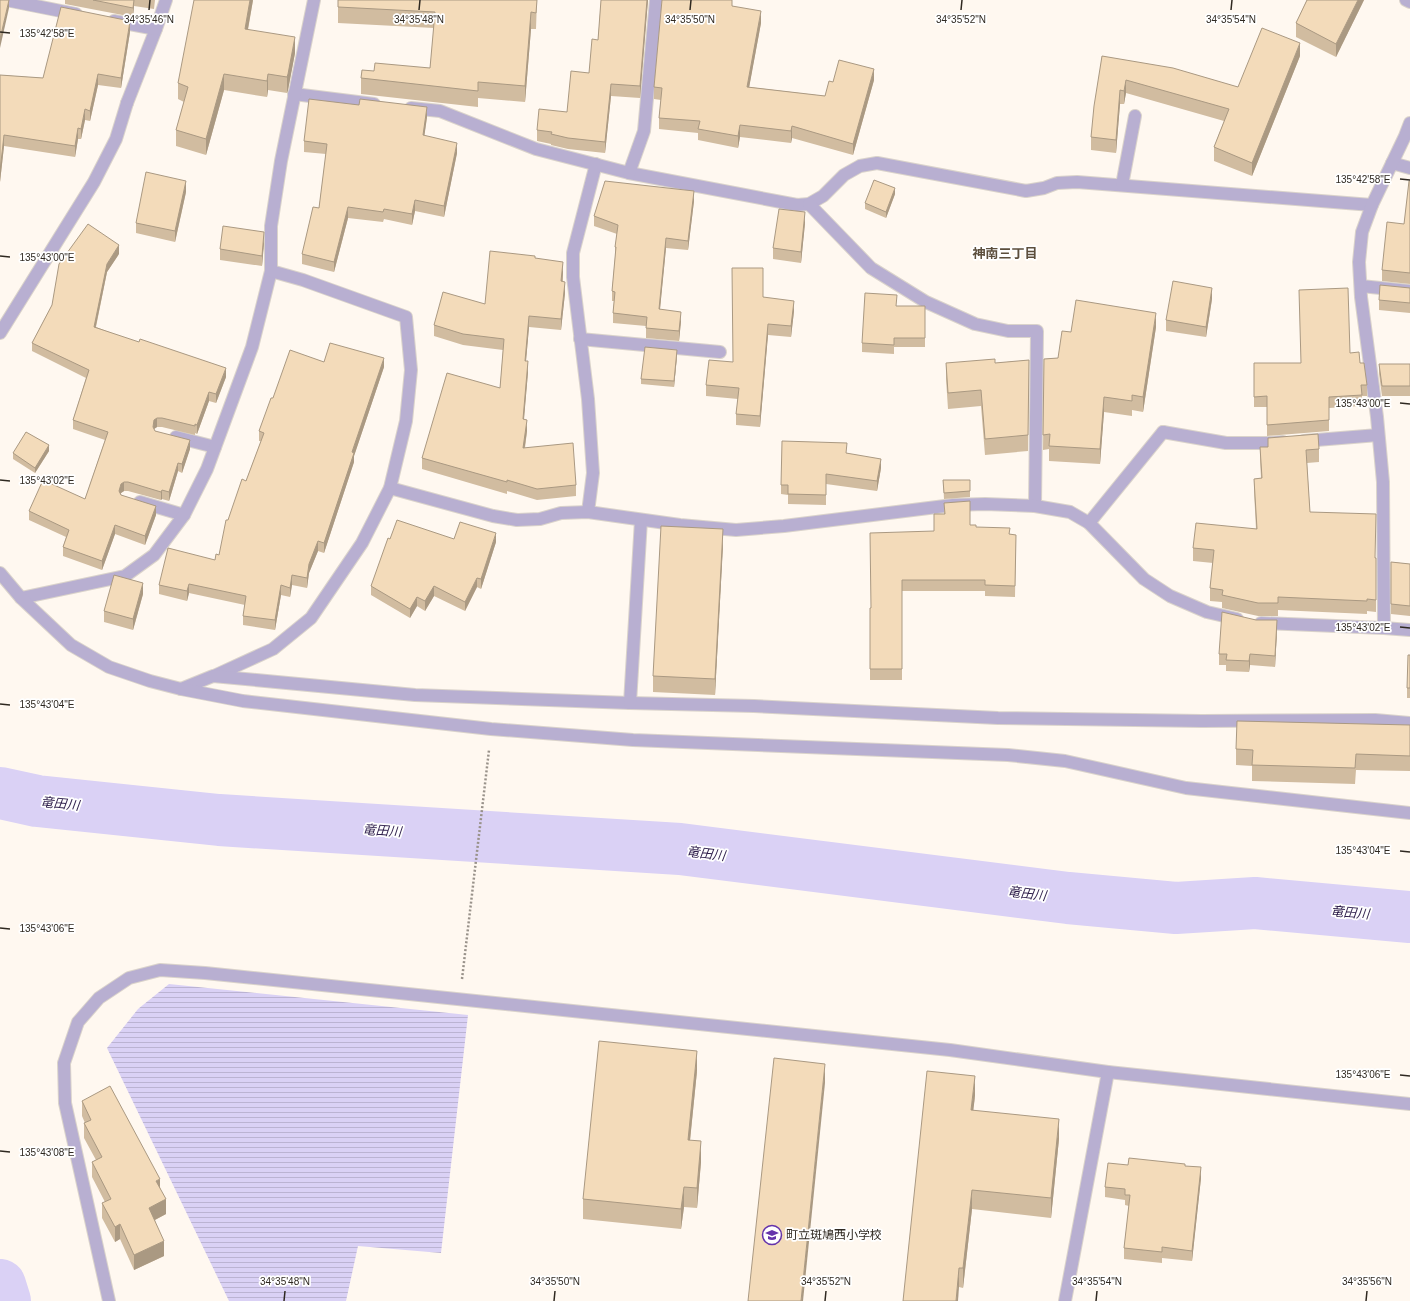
<svg xmlns="http://www.w3.org/2000/svg" width="1410" height="1301" viewBox="0 0 1410 1301" font-family="Arial,'Noto Sans JP',sans-serif">
	<defs>
		<pattern id="water-rules" width="6" height="5" patternUnits="userSpaceOnUse"><rect width="6" height="5" fill="#dad1f5"/><path d="M0 2.5h6" fill="none" stroke="#bbb3d2"/></pattern>
	</defs>
	<rect width="100%" height="100%" fill="#fff8f0"/>
	<polygon fill="url(#water-rules)" points="169,984 468,1015 441,1253 358,1246 346,1301 229,1301 107,1048 138,1009"/>
	<g fill="none" stroke-linecap="round" stroke-linejoin="round">
		<g stroke="#dad1f5" stroke-width="52">
			<polyline points="0,793 37,801 219,820 680,849 1068,898 1176,908 1255,903 1410,917"/>
			<polyline points="0,1285 5,1301"/>
		</g>
		<g stroke="#dad3cb" stroke-width="14">
			<g id="service">
				<polyline points="127,103 156,29 166,0"/>
				<polyline points="1163,432 1226,443 1269,443 1283,442"/>
				<polyline points="1304,441 1378,435"/>
			</g>
		</g>
		<g stroke="#dad3cb" stroke-width="14">
			<g id="minor">
				<polyline points="6,0 76,14"/>
				<polyline points="1406,0 1410,2"/>
				<polyline points="114,21 156,29"/>
				<polyline points="294,94 374,104"/>
				<polyline points="411,108 440,111 536,149 629,173 797,205 809,204 823,196 844,175 860,166 877,163 1026,191 1044,188 1057,183 1077,182 1372,205"/>
				<polyline points="1392,163 1410,168"/>
				<polyline points="629,173 644,131 656,0"/>
				<polyline points="1122,185 1135,116"/>
				<polyline points="809,204 871,268 926,302 975,324 1008,331 1037,331 1035,506"/>
				<polyline points="1361,286 1410,291"/>
				<polyline points="0,333 94,182 116,139 127,103"/>
				<polyline points="580,339 720,352"/>
				<polyline points="176,437 215,447"/>
				<polyline points="390,488 493,516 517,520 540,519 561,513 588,512 680,525 736,530 784,526 953,505 985,504 1035,506 1070,512 1089,523 1144,579 1170,596 1207,612 1237,619"/>
				<polyline points="140,502 184,515"/>
				<polyline points="588,512 593,473 588,399 573,277 573,253 596,164"/>
				<polyline points="1089,523 1163,432"/>
				<polyline points="21,598 125,576 154,555 184,515 207,469 252,347 271,271 271,226 281,161 314,0"/>
				<polyline points="1261,623 1384,628 1410,630"/>
				<polyline points="1384,628 1383,482 1377,417 1361,297 1359,262 1362,232 1372,205 1405,136 1410,123"/>
				<polyline points="214,676 273,649 311,618 362,543 390,488 406,421 411,370 406,317 303,280 271,271"/>
				<polyline points="181,689 213,676 415,695 630,703 754,706 998,718 1202,721 1375,720 1410,723"/>
				<polyline points="630,703 641,520"/>
				<polyline points="109,1301 65,1103 64,1063 78,1022 99,998 129,978 160,970 205,973 950,1050 1108,1072 1410,1104"/>
				<polyline points="1065,1301 1108,1072"/>
			</g>
		</g>
		<g stroke="#dad3cb" stroke-width="14">
			<polyline id="tertiary" points="0,573 21,598 71,645 109,667 150,681 181,689 243,701 491,729 633,740 1008,755 1065,761 1186,788 1410,813"/>
		</g>
		<polyline stroke="#99928a" stroke-width="2.5" stroke-dasharray="2 2" stroke-linecap="butt" points="462,979 489,750"/>
		<use href="#service" stroke="#b8afd1" stroke-width="12"/>
		<use href="#minor" stroke="#b8afd1" stroke-width="12"/>
		<use href="#tertiary" stroke="#b8afd1" stroke-width="12"/>
	</g>
	<g fill="#d1bca0">
		<polygon points="65,0 155,0 154,9 134,6 133,17 65,4"/>
		<polygon points="253,0 248,30 295,53 288,90 287,93 268,90 267,97 224,90 206,155 176,146 176,130 184,102 178,99 178,83"/>
		<polygon points="537,0 536,29 531,29 525,102 478,98 478,107 361,94 361,78 374,71 430,68 434,28 338,23 338,7"/>
		<polygon points="601,0 648,0 640,98 611,96 605,153 568,149 551,145 551,144 537,141 537,130 567,112 589,73 598,40"/>
		<polygon points="1307,0 1364,0 1336,57 1296,37 1296,23"/>
		<polygon points="732,6 761,23 749,87 825,96 833,82 874,80 853,155 792,138 791,143 740,137 738,148 698,140 698,133 659,129 659,118 661,100 654,99 654,87"/>
		<polygon points="130,32 121,88 98,85 90,121 85,120 81,139 78,139 75,157 4,146 0,182 0,75 43,78"/>
		<polygon points="1102,56 1238,87 1300,56 1252,176 1214,161 1214,147 1224,121 1126,93 1124,104 1120,104 1116,153 1091,150 1091,137"/>
		<polygon points="427,117 424,136 457,153 444,217 415,211 412,225 384,219 383,222 348,218 334,272 302,264 302,254 319,208 326,154 304,152 304,141"/>
		<polygon points="1410,181 1410,284 1382,281 1382,270 1404,224"/>
		<polygon points="186,192 175,242 136,233 136,223"/>
		<polygon points="895,194 886,218 865,209 865,203"/>
		<polygon points="694,201 688,250 666,248 660,309 681,321 679,341 646,338 646,326 613,323 613,313 614,301 612,301 612,291 615,257 615,247 617,234 594,226 594,216"/>
		<polygon points="805,223 801,263 773,259 773,248"/>
		<polygon points="264,243 262,266 220,260 220,249"/>
		<polygon points="119,254 107,272 96,327 226,377 216,403 209,401 197,434 195,433 195,435 162,427 157,427 154,429 155,431 190,449 182,473 178,471 169,501 162,499 161,500 128,491 124,491 121,493 121,495 156,515 145,545 115,534 102,570 63,556 63,547 66,537 29,520 29,511 85,499 105,440 73,429 73,420 86,378 32,351 32,343 52,305"/>
		<polygon points="535,258 563,273 563,281 565,293 561,330 529,327 526,361 528,372 524,419 527,431 525,448 576,485 576,496 537,500 507,491 507,494 422,469 422,458 500,388 503,350 463,345 434,336 434,325 485,304"/>
		<polygon points="1410,288 1410,313 1379,310 1379,300"/>
		<polygon points="763,297 794,311 791,337 768,335 760,427 736,425 736,414 738,399 706,396 706,385 733,362"/>
		<polygon points="1212,299 1206,337 1166,331 1166,320"/>
		<polygon points="897,306 925,306 925,347 894,347 894,354 862,352 862,343"/>
		<polygon points="1156,327 1143,412 1132,410 1132,416 1104,412 1100,464 1049,461 1049,449 1043,450 1044,359 1058,358 1071,332"/>
		<polygon points="1350,353 1360,363 1367,385 1367,396 1362,396 1362,406 1329,408 1329,431 1267,436 1267,407 1254,407 1254,363 1301,363"/>
		<polygon points="677,356 674,387 641,384 641,379"/>
		<polygon points="1029,360 1028,451 985,455 981,406 948,409 946,379 946,363 995,363"/>
		<polygon points="324,362 384,367 354,456 354,462 324,553 318,551 309,573 307,588 292,585 290,597 281,595 275,630 243,625 243,616 245,605 189,593 187,601 159,594 159,585 215,560 219,555 228,520 246,481 261,441 259,441 259,431 273,398"/>
		<polygon points="1379,364 1410,364 1410,396 1382,396 1379,374"/>
		<polygon points="1260,447 1319,449 1319,462 1307,463 1310,512 1376,558 1376,612 1367,611 1367,614 1278,610 1278,616 1258,616 1222,608 1222,602 1210,601 1210,588 1213,563 1193,561 1193,548 1256,529 1254,491 1254,479 1261,478 1260,460"/>
		<polygon points="49,451 35,473 13,459 13,453"/>
		<polygon points="847,453 881,468 877,491 826,484 826,505 788,504 788,495 781,494 781,485"/>
		<polygon points="943,480 970,480 970,497 944,499"/>
		<polygon points="944,503 970,525 976,527 1010,534 1016,535 1015,597 985,596 985,591 902,591 902,680 870,680 870,608 871,608 934,531 944,514"/>
		<polygon points="390,539 454,539 496,542 481,589 477,587 465,611 434,596 425,611 417,606 410,618 371,595 371,586"/>
		<polygon points="723,545 715,695 653,692 653,676"/>
		<polygon points="1391,562 1410,564 1410,616 1391,614"/>
		<polygon points="143,594 133,630 104,622 104,611"/>
		<polygon points="1277,631 1275,667 1250,665 1249,672 1226,671 1226,665 1219,665 1219,654"/>
		<polygon points="1410,655 1410,698 1407,698 1407,688"/>
		<polygon points="1410,725 1410,771 1356,770 1355,784 1252,781 1252,766 1236,765 1236,749"/>
		<polygon points="697,1071 690,1140 701,1162 697,1208 684,1207 681,1229 583,1219 583,1199"/>
		<polygon points="975,1096 973,1110 1059,1139 1051,1218 972,1209 963,1288 959,1287 903,1301"/>
		<polygon points="82,1101 160,1187 166,1214 155,1220 164,1256 134,1270 120,1239 115,1242 102,1218 102,1203 105,1202 92,1177 92,1162 96,1160 84,1138 84,1123 85,1123 82,1116"/>
		<polygon points="1128,1165 1185,1166 1201,1178 1192,1261 1162,1258 1162,1263 1124,1259 1124,1248 1129,1206 1125,1205 1125,1200 1105,1197 1105,1187"/>
	</g>
	<g fill="#aa9982">
		<polygon points="9,0 9,8 0,48 0,39"/>
		<polygon points="134,0 134,6 133,17 133,8"/>
		<polygon points="250,0 253,0 245,45 245,29"/>
		<polygon points="647,0 648,0 640,98 640,86"/>
		<polygon points="1358,0 1364,0 1336,57 1336,44"/>
		<polygon points="761,11 761,23 747,99 747,87"/>
		<polygon points="531,12 531,29 525,102 525,86"/>
		<polygon points="130,21 130,32 121,88 121,78"/>
		<polygon points="295,37 295,53 288,90 287,93 287,77"/>
		<polygon points="1300,43 1300,56 1252,176 1252,163"/>
		<polygon points="874,69 874,80 853,155 853,144"/>
		<polygon points="98,74 98,85 90,121 90,111"/>
		<polygon points="224,74 224,90 206,155 206,139"/>
		<polygon points="268,74 268,90 267,97 267,81"/>
		<polygon points="1126,80 1126,93 1124,104 1124,91"/>
		<polygon points="611,84 611,96 605,153 605,142"/>
		<polygon points="1120,90 1120,104 1116,153 1116,140"/>
		<polygon points="427,107 427,117 423,146 423,135"/>
		<polygon points="85,109 85,120 81,139 81,129"/>
		<polygon points="740,125 740,137 738,148 738,136"/>
		<polygon points="792,126 792,138 791,143 791,131"/>
		<polygon points="78,128 78,139 75,157 75,146"/>
		<polygon points="4,135 4,146 0,182 0,171"/>
		<polygon points="457,143 457,153 444,217 444,206"/>
		<polygon points="186,181 186,192 175,242 175,231"/>
		<polygon points="895,188 895,194 886,218 886,212"/>
		<polygon points="694,191 694,201 688,250 688,241"/>
		<polygon points="415,200 415,211 412,225 412,214"/>
		<polygon points="348,207 348,218 334,272 334,262"/>
		<polygon points="805,212 805,223 801,263 801,252"/>
		<polygon points="264,232 264,243 262,266 262,256"/>
		<polygon points="666,238 666,248 659,319 659,309"/>
		<polygon points="119,245 119,254 107,272 94,335 94,327 107,264"/>
		<polygon points="563,262 563,273 561,292 561,281"/>
		<polygon points="565,282 565,293 561,330 561,319"/>
		<polygon points="1212,288 1212,299 1206,337 1206,327"/>
		<polygon points="794,301 794,311 791,337 791,326"/>
		<polygon points="681,312 681,321 679,341 679,331"/>
		<polygon points="1156,313 1156,327 1143,412 1143,397"/>
		<polygon points="529,316 529,327 525,372 525,361"/>
		<polygon points="768,324 768,335 760,427 760,416"/>
		<polygon points="677,350 677,356 674,387 674,381"/>
		<polygon points="384,358 384,367 354,456 354,462 324,553 324,543 352,452"/>
		<polygon points="528,361 528,372 523,430 523,419"/>
		<polygon points="226,368 226,377 216,403 216,394"/>
		<polygon points="209,392 209,401 197,434 197,425"/>
		<polygon points="1104,397 1104,412 1100,464 1100,449"/>
		<polygon points="157,418 157,427 154,429 153,427 154,420"/>
		<polygon points="527,420 527,431 523,459 523,448"/>
		<polygon points="190,440 190,449 182,473 182,464"/>
		<polygon points="49,445 49,451 35,473 35,468"/>
		<polygon points="881,459 881,468 877,491 877,481"/>
		<polygon points="178,463 178,471 169,501 169,492"/>
		<polygon points="124,482 124,491 121,493 119,499 119,491 121,484"/>
		<polygon points="162,490 162,499 161,500 161,492"/>
		<polygon points="156,506 156,515 145,545 145,536"/>
		<polygon points="115,525 115,534 102,570 102,561"/>
		<polygon points="723,529 723,545 715,695 715,679"/>
		<polygon points="496,533 496,542 481,589 481,579"/>
		<polygon points="318,541 318,551 309,573 307,588 307,578 309,564"/>
		<polygon points="292,575 292,585 290,597 290,588"/>
		<polygon points="477,578 477,587 465,611 465,602"/>
		<polygon points="143,583 143,594 133,630 133,619"/>
		<polygon points="189,584 189,593 187,601 187,591"/>
		<polygon points="281,585 281,595 275,630 275,620"/>
		<polygon points="434,586 434,596 425,611 425,601"/>
		<polygon points="417,597 417,606 410,618 410,609"/>
		<polygon points="1277,620 1277,631 1275,667 1275,656"/>
		<polygon points="1250,654 1250,665 1249,672 1249,661"/>
		<polygon points="697,1051 697,1071 688,1160 688,1140"/>
		<polygon points="825,1064 825,1083 803,1301 801,1301"/>
		<polygon points="975,1076 975,1096 971,1130 971,1110"/>
		<polygon points="1059,1119 1059,1139 1051,1218 1051,1198"/>
		<polygon points="701,1141 701,1162 697,1208 697,1188"/>
		<polygon points="1201,1167 1201,1178 1192,1261 1192,1251"/>
		<polygon points="160,1179 160,1194 156,1181"/>
		<polygon points="684,1187 684,1207 681,1229 681,1209"/>
		<polygon points="972,1190 972,1209 963,1288 963,1268"/>
		<polygon points="166,1199 166,1214 149,1223 149,1208"/>
		<polygon points="120,1224 120,1239 115,1242 115,1227"/>
		<polygon points="164,1241 164,1256 134,1270 134,1255"/>
		<polygon points="959,1268 959,1287 958,1301 956,1301"/>
	</g>
	<g fill="#f3dbba" stroke="#aa9982">
		<polygon points="0,0 9,0 0,39"/>
		<polygon points="93,0 134,0 133,8"/>
		<polygon points="194,0 250,0 245,29 295,37 288,74 287,77 268,74 267,81 224,74 206,139 176,130 188,87 178,83"/>
		<polygon points="338,0 537,0 536,13 531,12 525,86 478,82 478,91 361,78 362,70 374,71 375,63 430,68 435,12 338,7"/>
		<polygon points="601,0 647,0 640,86 611,84 605,142 568,138 551,134 552,132 537,130 539,109 567,112 571,71 589,73 592,39 598,40"/>
		<polygon points="662,0 732,0 732,6 761,11 747,87 825,96 829,81 833,82 839,60 874,69 853,144 792,126 791,131 740,125 738,136 698,129 700,121 659,118 662,88 654,87"/>
		<polygon points="1307,0 1358,0 1336,44 1296,23"/>
		<polygon points="61,7 130,21 121,78 98,74 90,111 85,109 81,129 78,128 75,146 4,135 0,171 0,75 43,78"/>
		<polygon points="1262,28 1300,43 1252,163 1214,147 1229,109 1126,80 1124,91 1120,90 1116,140 1091,137 1094,106 1102,56 1173,68 1238,87"/>
		<polygon points="309,99 359,105 360,99 427,107 423,135 457,143 444,206 415,200 412,214 384,209 383,212 348,207 334,262 302,254 313,207 319,208 327,144 304,141"/>
		<polygon points="146,172 186,181 175,231 136,223"/>
		<polygon points="874,180 895,188 886,212 865,203"/>
		<polygon points="605,181 694,191 688,241 666,238 659,309 681,312 679,331 646,328 647,317 613,313 615,292 612,291 616,247 615,247 618,225 594,216"/>
		<polygon points="1409,181 1410,181 1410,273 1382,270 1387,222 1404,224"/>
		<polygon points="779,209 805,212 801,252 773,248"/>
		<polygon points="88,224 119,245 107,264 94,327 139,342 140,339 226,368 216,394 209,392 197,425 195,424 195,426 162,418 157,418 154,420 153,427 155,431 190,440 182,464 178,463 169,492 162,490 161,492 128,482 124,482 121,484 119,491 121,495 156,506 145,536 115,525 102,561 63,547 69,530 29,511 43,480 85,499 108,432 73,420 89,370 32,343 52,305 59,264"/>
		<polygon points="223,226 264,232 262,256 220,249"/>
		<polygon points="490,251 535,256 535,258 563,262 561,281 565,282 561,319 529,316 525,361 528,361 523,419 527,420 523,448 573,443 576,485 537,489 507,480 507,482 422,458 447,373 500,388 504,339 463,334 434,325 443,292 485,304"/>
		<polygon points="732,268 763,268 763,297 794,301 791,326 768,324 760,416 736,414 739,388 706,385 709,360 733,362"/>
		<polygon points="1173,281 1212,288 1206,327 1166,320"/>
		<polygon points="1380,285 1410,288 1410,303 1379,300"/>
		<polygon points="1348,288 1350,353 1359,352 1360,363 1364,363 1367,385 1361,385 1362,395 1329,397 1329,420 1267,425 1267,396 1254,397 1254,363 1301,363 1299,290"/>
		<polygon points="865,293 897,295 896,306 925,306 925,338 894,338 894,345 862,343"/>
		<polygon points="1076,300 1156,313 1143,397 1132,395 1132,401 1104,397 1100,449 1049,446 1050,434 1043,435 1044,359 1058,358 1062,331 1071,332"/>
		<polygon points="330,343 384,358 352,452 354,453 324,543 318,541 309,564 307,578 292,575 290,588 281,585 275,620 243,616 246,596 189,584 187,591 159,585 168,548 215,560 216,554 219,555 226,520 228,520 242,479 246,481 264,433 259,431 271,398 273,398 290,350 324,362"/>
		<polygon points="645,347 677,350 674,381 641,379"/>
		<polygon points="995,359 995,363 1029,360 1028,435 985,439 981,390 948,393 946,363"/>
		<polygon points="1379,364 1410,364 1410,386 1382,386"/>
		<polygon points="26,432 49,445 35,468 13,453"/>
		<polygon points="1318,434 1319,449 1306,450 1310,512 1376,514 1375,558 1376,558 1376,600 1367,599 1367,601 1278,597 1278,603 1258,603 1222,595 1223,590 1210,588 1214,550 1193,548 1196,523 1257,529 1254,479 1262,478 1260,447 1268,447 1268,438"/>
		<polygon points="782,441 847,443 846,453 881,459 877,481 826,474 826,495 788,494 788,485 781,485"/>
		<polygon points="943,480 970,480 970,491 944,493"/>
		<polygon points="970,501 970,525 976,525 976,527 1010,528 1009,534 1016,535 1015,586 985,585 985,580 902,580 902,669 870,669 870,608 871,608 870,533 934,531 934,514 945,514 944,503"/>
		<polygon points="397,520 454,539 460,522 496,533 481,579 477,578 465,602 434,586 425,601 417,597 410,609 371,586 388,538 390,539"/>
		<polygon points="661,526 723,529 715,679 653,676"/>
		<polygon points="1391,562 1410,564 1410,606 1391,604"/>
		<polygon points="114,575 143,583 133,619 104,611"/>
		<polygon points="1222,612 1256,620 1277,620 1275,656 1250,654 1249,661 1226,660 1227,654 1219,654"/>
		<polygon points="1408,655 1410,655 1410,688 1407,688"/>
		<polygon points="1237,721 1410,725 1410,756 1356,754 1355,768 1252,765 1253,750 1236,749"/>
		<polygon points="599,1041 697,1051 688,1140 701,1141 697,1188 684,1187 681,1209 583,1199"/>
		<polygon points="774,1058 825,1064 801,1301 748,1301"/>
		<polygon points="927,1071 975,1076 971,1110 1059,1119 1051,1198 972,1190 963,1268 959,1268 956,1301 903,1301"/>
		<polygon points="110,1086 160,1179 156,1181 166,1199 149,1208 164,1241 134,1255 120,1224 115,1227 102,1203 111,1199 92,1162 102,1157 84,1123 91,1120 82,1101"/>
		<polygon points="1129,1158 1185,1164 1185,1166 1201,1167 1192,1251 1162,1247 1162,1252 1124,1248 1130,1195 1125,1195 1125,1189 1105,1187 1108,1163 1128,1165"/>
	</g>
	<path fill="none" stroke="#2f2921" stroke-width="1.5" d="M149 10 150 0M419 10 420 0M690 10 691 0M961 10 962 0M1231 10 1232 0M0 32 10 33M1400 179 1410 180M0 256 10 257M1400 403 1410 404M0 480 10 481M1400 627 1410 628M0 704 10 705M1400 851 1410 852M0 928 10 929M1400 1075 1410 1076M0 1151 10 1152M284 1301 285 1291M554 1301 555 1291M825 1301 826 1291M1096 1301 1097 1291M1366 1301 1367 1291"/>
	<defs>
		<g id="school-ring" transform="scale(1)"><circle r="9.5" fill="#fff" stroke="#6433ab" stroke-width="1.5"/><path d="M0-5L7-2L0 1L-7-2ZM-4 1L0 2.5L4 1V4Q0 6-4 4Z" fill="#6433ab"/></g>
	</defs>
	<g fill-rule="evenodd">
		<use href="#school-ring" x="772" y="1235"/>
	</g>
	<g text-anchor="middle" stroke-width="3.5" stroke-linejoin="round" paint-order="stroke">
		<g font-size="12" fill="#2f2921" stroke="#fff" text-anchor="start">
			<text x="786" y="1239">町立斑鳩西小学校</text>
		</g>
		<g font-size="13" font-weight="bold" fill="#5c4e3c" stroke="#fff">
			<text x="1005" y="258">神南三丁目</text>
		</g>
		<g font-size="13" font-style="italic" fill="#2e1e4b" stroke="#fff">
			<text transform="translate(60 803) rotate(6)" y="5">竜田川</text>
			<text transform="translate(382 830) rotate(4)" y="5">竜田川</text>
			<text transform="translate(706 853) rotate(7)" y="5">竜田川</text>
			<text transform="translate(1027 893) rotate(7)" y="5">竜田川</text>
			<text transform="translate(1350 912) rotate(5)" y="5">竜田川</text>
		</g>
	</g>
	<g font-size="10" text-anchor="middle" fill="#2f2921" stroke="#fff" stroke-width="3.5" stroke-linejoin="round" paint-order="stroke">
		<text x="149" y="23">34°35'46"N</text>
		<text x="419" y="23">34°35'48"N</text>
		<text x="690" y="23">34°35'50"N</text>
		<text x="961" y="23">34°35'52"N</text>
		<text x="1231" y="23">34°35'54"N</text>
		<text x="47" y="37">135°42'58"E</text>
		<text x="1363" y="183">135°42'58"E</text>
		<text x="47" y="261">135°43'00"E</text>
		<text x="1363" y="407">135°43'00"E</text>
		<text x="47" y="484">135°43'02"E</text>
		<text x="1363" y="631">135°43'02"E</text>
		<text x="47" y="708">135°43'04"E</text>
		<text x="1363" y="854">135°43'04"E</text>
		<text x="47" y="932">135°43'06"E</text>
		<text x="1363" y="1078">135°43'06"E</text>
		<text x="47" y="1156">135°43'08"E</text>
		<text x="285" y="1285">34°35'48"N</text>
		<text x="555" y="1285">34°35'50"N</text>
		<text x="826" y="1285">34°35'52"N</text>
		<text x="1097" y="1285">34°35'54"N</text>
		<text x="1367" y="1285">34°35'56"N</text>
	</g>
</svg>
